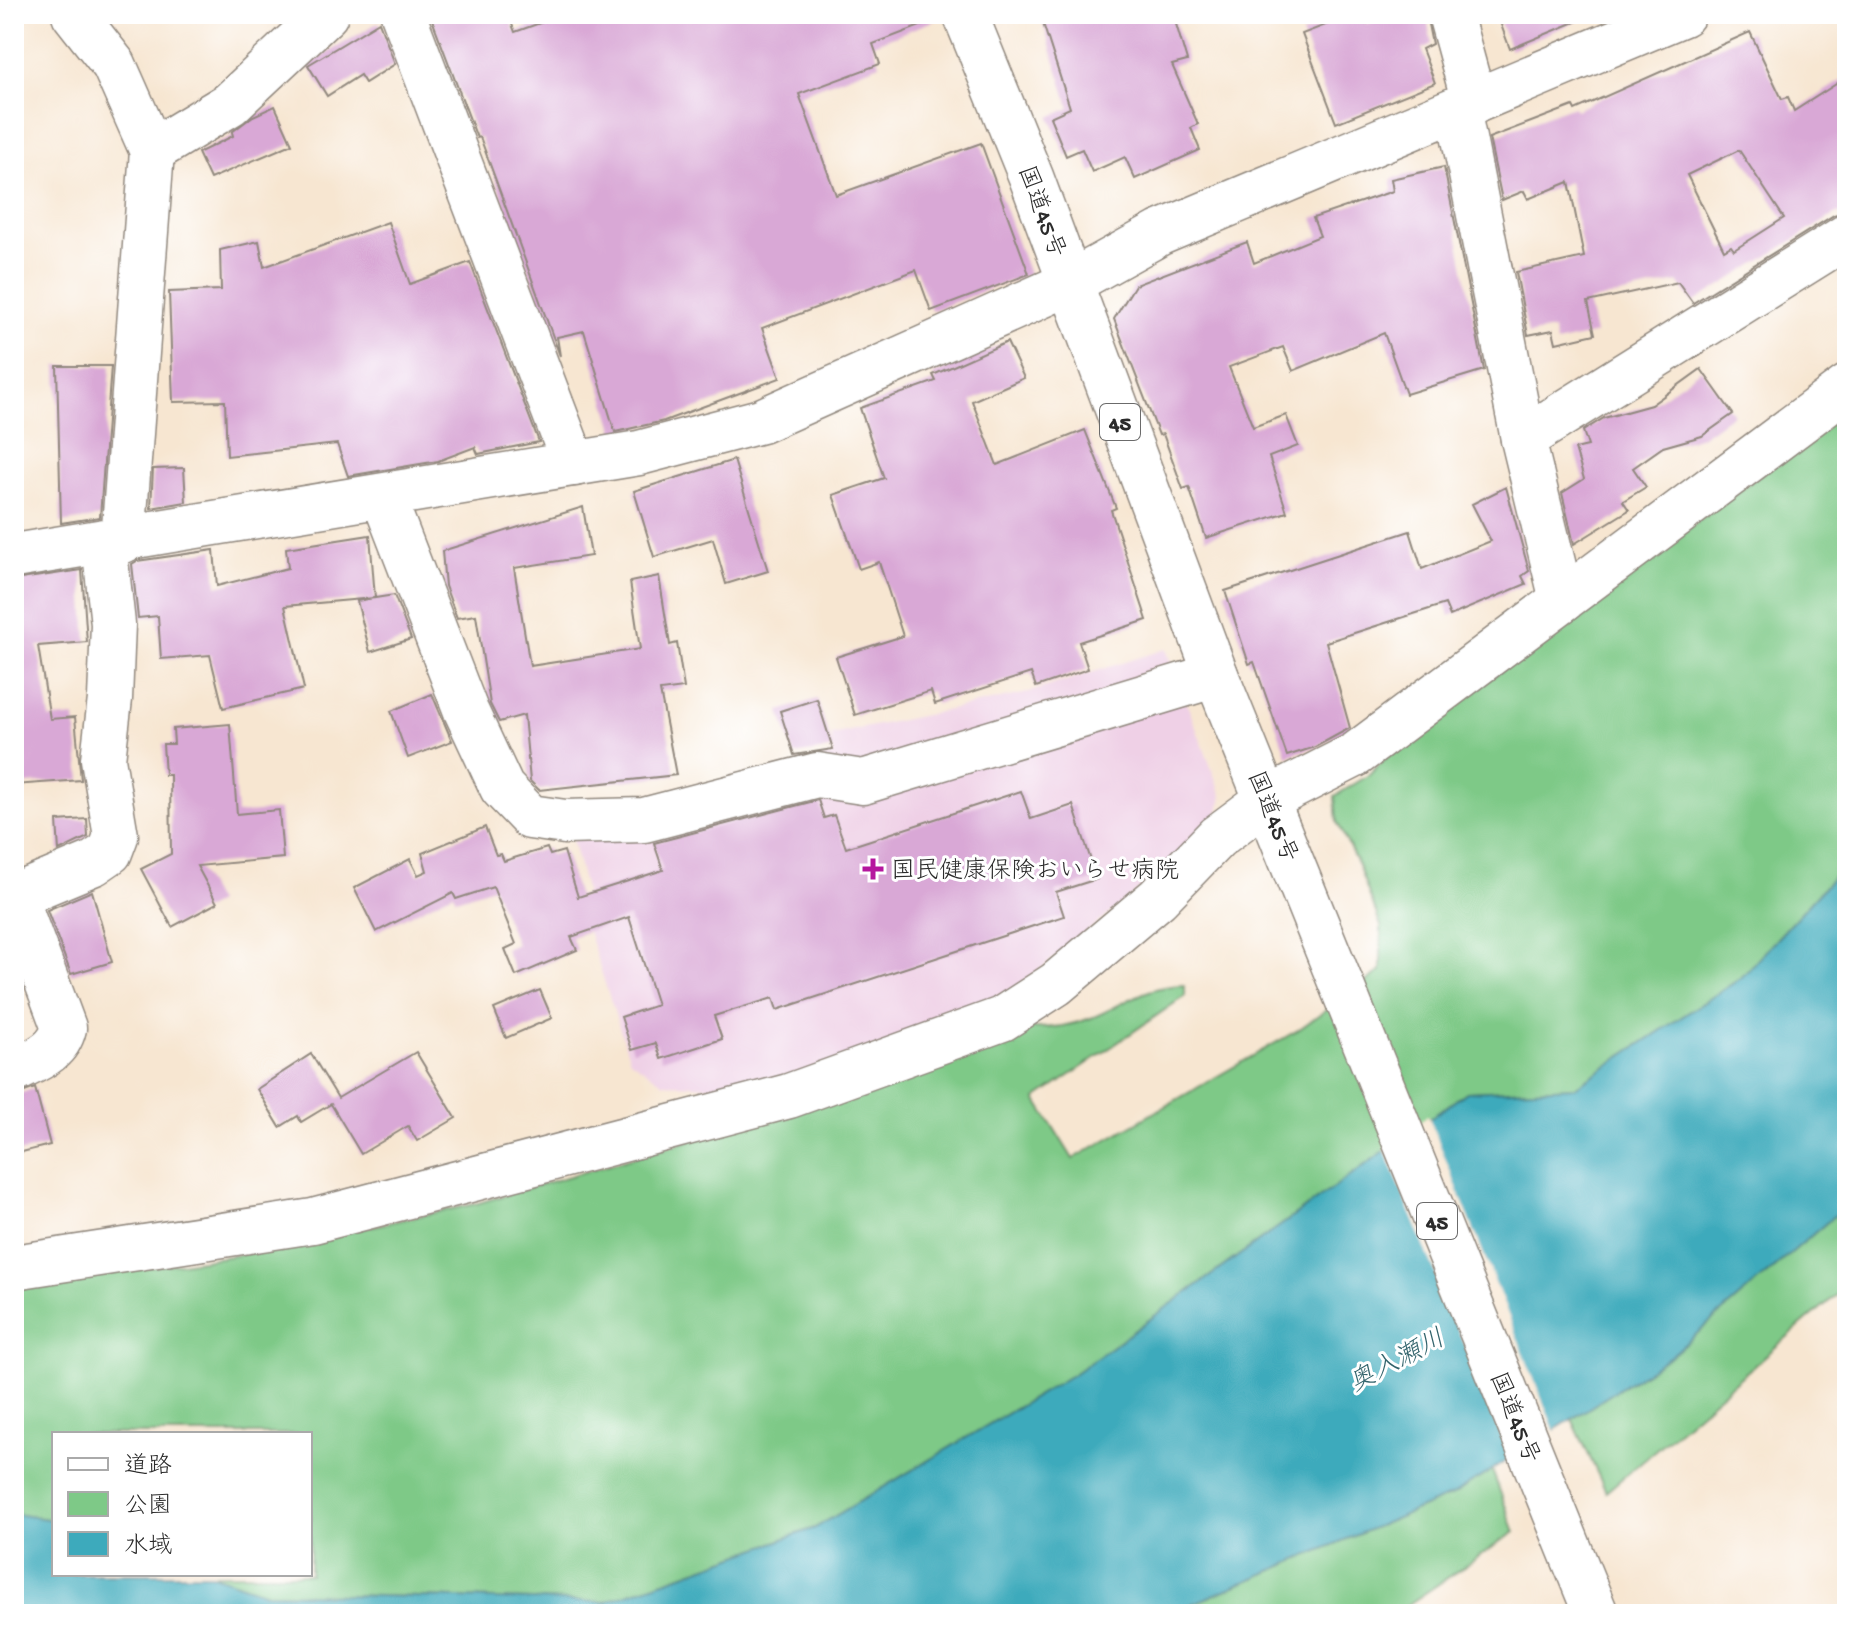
<svg xmlns="http://www.w3.org/2000/svg" width="1861" height="1628" viewBox="0 0 1861 1628" font-family="'Gochi Hand','Klee One',sans-serif">
	<rect width="100%" height="100%" fill="#fff"/>
	<filter id="ink" filterUnits="userSpaceOnUse"><feTurbulence type="fractalNoise" baseFrequency=".0125" numOctaves="2"/><feDisplacementMap in="SourceGraphic" scale="16" xChannelSelector="R" yChannelSelector="G"/><feConvolveMatrix kernelMatrix="1 2 1 2 8 2 1 2 1" color-interpolation-filters="sRGB"/></filter>
	<filter id="wash" filterUnits="userSpaceOnUse"><feTurbulence type="fractalNoise" baseFrequency=".006" numOctaves="4" result="noise"/><feDisplacementMap in="SourceGraphic" scale="32" xChannelSelector="R" yChannelSelector="G"/><feGaussianBlur stdDeviation="1.8" result="paint"/><feColorMatrix in="noise" values="0 0 0 0 0 0 0 0 0 0 0 0 0 0 0 0 0 1.4 0 .05"/><feComposite in="paint" operator="in"/></filter>
	<g filter="url(#wash)">
		<rect width="100%" height="100%" fill="#f7e6d1"/>
		<polygon fill="#efd0e6" points="1166,649 1222,796 1217,819 1190,848 991,1009 752,1089 664,1083 630,1060 585,922 585,889 571,836 650,804 834,754 831,735 1024,694"/>
		<g fill="#7ec987" stroke="#547a59" stroke-width="2">
			<path d="M1847 409V862L1741 978 1575 1087 1467 1092 1075 1373 815 1528 605 1602 266 1593 210 1574H310V1434H54V1520L14 1514V1286L238 1255 475 1204 701 1137 1022 1028C1046 1029 1069 1027 1091 1018 1128 1003 1143 986 1185 985V996L1036 1099 1073 1159 1298 1030 1381 971V926L1358 865 1337 822 1335 796 1369 775 1390 754Z"/>
			<polygon points="1847,1205 1847,1286 1606,1492 1572,1419 1672,1355"/>
			<polygon points="1492,1470 1515,1532 1394,1614 1168,1614 1454,1494"/>
		</g>
		<polygon fill="#3daabc" stroke="#346a74" stroke-width="2" points="1847,862 1847,1205 1672,1355 1454,1494 1168,1614 14,1614 14,1514 54,1520 54,1574 210,1574 266,1593 605,1602 815,1528 1075,1373 1467,1092 1575,1087 1741,978"/>
		<polygon fill="#f7e6d1" points="1428,1115 1556,1434 1512,1462 1384,1147"/>
		<g id="blocks">
			<g fill="#d9a8d6" fill-rule="evenodd">
				<polygon points="430,14 508,14 515,32 565,14 941,14 941,18 873,44 880,64 799,94 836,195 981,143 1029,274 931,311 916,270 762,328 780,378 664,421 615,432 584,331 557,337 560,356 480,137 477,138"/>
				<polygon points="1040,14 1173,14 1187,61 1172,65 1198,124 1191,128 1200,150 1135,179 1125,157 1092,172 1082,149 1066,156 1050,117 1070,108"/>
				<polygon points="1354,14 1362,14 1366,24 1392,14 1426,14 1432,44 1422,49 1435,83 1336,123 1302,34"/>
				<polygon points="1497,14 1592,14 1592,15 1510,49"/>
				<polygon points="379,22 395,64 365,83 360,75 327,96 308,65"/>
				<path d="M1750 32 1782 99 1788 97 1794 111 1847 77V211L1834 215 1693 303 1678 282 1588 302 1595 334 1556 343 1553 330 1528 335 1516 272 1584 257 1569 182 1528 199 1524 191 1502 200 1489 138 1573 106 1575 110ZM1739 150 1784 218 1734 250 1731 246 1724 250 1687 175Z"/>
				<polygon points="275,106 292,144 210,179 198,153 233,136 232,132 253,116"/>
				<polygon points="1444,167 1484,370 1406,394 1384,333 1293,371 1283,347 1229,367 1253,427 1286,415 1298,446 1269,457 1287,512 1206,538 1189,487 1183,489 1163,434 1159,435 1114,319 1135,285 1247,242 1254,263 1320,236 1313,218 1393,191 1391,179"/>
				<polygon points="388,222 410,284 470,262 539,442 478,454 475,447 438,461 348,476 337,444 227,456 225,401 173,402 169,292 221,290 220,250 259,241 264,267"/>
				<polygon points="1007,342 1024,378 972,401 997,465 1085,430 1116,508 1111,510 1147,620 1079,642 1088,669 1036,687 1031,673 935,704 931,691 855,715 836,657 903,636 879,562 859,569 833,495 884,478 860,408 936,381 933,375"/>
				<polygon points="57,366 111,366 100,517 61,523"/>
				<polygon points="1701,369 1733,414 1702,436 1663,447 1633,468 1646,487 1623,501 1629,510 1574,544 1562,493 1584,479 1575,449 1588,446 1583,431 1604,418 1651,405"/>
				<polygon points="734,460 768,571 726,584 713,539 654,557 634,491"/>
				<polygon points="184,468 186,502 151,508 153,469"/>
				<polygon points="1506,487 1529,571 1522,576 1526,584 1450,616 1445,604 1326,642 1350,728 1315,747 1287,756 1254,662 1249,664 1225,591 1410,531 1422,569 1491,541 1472,504"/>
				<polygon points="583,507 591,556 514,568 530,666 640,649 630,582 659,576 670,645 677,643 684,688 660,691 676,775 539,790 530,781 524,715 499,722 490,704 476,615 457,618 445,586 442,551"/>
				<polygon points="370,535 375,598 394,595 411,639 370,652 357,601 374,598 285,606 304,689 223,708 210,655 161,659 158,616 138,618 132,564 137,561 214,550 217,586 288,568 286,548"/>
				<polygon points="82,570 87,642 38,646 50,719 75,717 81,780 14,785 14,580"/>
				<polygon points="432,694 452,741 408,758 391,711"/>
				<polygon points="817,699 833,749 794,755 780,711"/>
				<polygon points="230,724 237,814 279,810 283,858 197,866 217,903 172,927 141,869 171,854 170,775 165,775 163,744 174,744 173,729"/>
				<polygon points="1021,791 1031,819 1073,805 1097,879 1056,892 1064,916 777,1010 773,998 714,1016 722,1039 661,1059 656,1043 632,1050 621,1017 657,1005 629,917 571,937 577,950 516,976 505,949 516,944 493,887 456,899 453,893 376,932 354,888 410,859 418,875 427,871 422,853 485,827 496,855 501,854 504,861 547,848 550,855 564,851 578,897 663,870 654,843 818,800 824,818 834,815 846,848"/>
				<polygon points="87,819 88,837 59,851 57,821"/>
				<polygon points="92,891 112,962 71,974 47,910"/>
				<polygon points="540,990 552,1018 506,1038 494,1009"/>
				<polygon points="416,1052 456,1118 417,1141 408,1126 361,1154 331,1104 301,1122 298,1116 280,1127 257,1089 311,1054 338,1098"/>
				<polygon points="35,1088 50,1145 14,1154 14,1096"/>
			</g>
		</g>
	</g>
	<g filter="url(#ink)">
		<use href="#blocks" fill-opacity="0" stroke="#91887e" stroke-width="2"/>
		<g fill="none" stroke-linecap="round" stroke-linejoin="round">
			<g stroke="#91887e" stroke-width="47">
				<g id="minor">
					<polyline points="74,14 114,65 152,151 123,541"/>
					<polyline points="403,14 574,464"/>
					<polyline points="1450,14 1474,102"/>
					<polyline points="1458,108 1523,439 1562,600"/>
					<polyline points="152,151 230,104 326,14"/>
					<polyline points="1523,439 1847,236"/>
					<polyline points="383,496 466,711 502,788 530,817 565,822 644,820 817,775 863,782 1216,675"/>
					<polyline points="14,556 639,453 761,421 1070,283 1160,233 1683,14"/>
					<path d="M14 1071C35 1060 58 1053 64 1028L15 896 94 863 110 852 116 836 103 759 110 699 113 624 104 543"/>
					<polyline points="14,1267 313,1221 789,1096 1002,1019 1056,984 1158,898 1217,837 1268,799 1355,755 1847,387"/>
				</g>
			</g>
			<g stroke="#91887e" stroke-width="47">
				<polyline id="highway" points="965,14 1031,177 1216,675 1596,1614"/>
			</g>
			<use href="#minor" stroke="#fff" stroke-width="44"/>
			<use href="#highway" stroke="#fff" stroke-width="44"/>
		</g>
	</g>
	<path fill="#b5179e" stroke="#fff" stroke-width="3" d="M869 857h8v8h8v8h-8v8h-8v-8h-8v-8h8z"/>
	<g text-anchor="middle" stroke-width="6" stroke-linejoin="round" paint-order="stroke">
		<g fill="#fff" stroke="#6b6b6b" stroke-width="2">
			<rect x="1100" y="404" width="40" height="36" rx="6"/>
			<rect x="1417" y="1203" width="40" height="36" rx="6"/>
		</g>
		<g font-size="22" font-weight="bold" fill="#2b2b2b">
			<text x="1120" y="430">45</text>
			<text x="1437" y="1229">45</text>
		</g>
		<g font-size="24" fill="#2b2b2b" stroke="#fff">
			<text transform="translate(1043 211) rotate(70)" y="8">国道45号</text>
			<text transform="translate(1274 816) rotate(68)" y="8">国道45号</text>
			<text transform="translate(1516 1417) rotate(68)" y="8">国道45号</text>
		</g>
		<g font-size="24" fill="#2b2b2b" stroke="#fff" text-anchor="start">
			<text x="891" y="877">国民健康保険おいらせ病院</text>
		</g>
		<g font-size="26" font-style="italic" fill="#33646c" stroke="#fff">
			<text transform="translate(1396 1359) rotate(-28)" y="9">奥入瀬川</text>
		</g>
	</g>
	<rect width="1861" height="1628" fill="none" stroke="#fff" stroke-width="48"/>
	<rect x="52" y="1432" width="260" height="144" fill="#ffffff" stroke="#aaaaaa" stroke-width="2"/>
	<rect x="68" y="1458" width="40" height="12" fill="#ffffff" stroke="#aaaaaa" stroke-width="2"/>
	<text x="124" y="1472" font-size="24" fill="#2b2b2b">道路</text>
	<rect x="68" y="1492" width="40" height="24" fill="#7ec987" stroke="#aaaaaa" stroke-width="2"/>
	<text x="124" y="1512" font-size="24" fill="#2b2b2b">公園</text>
	<rect x="68" y="1532" width="40" height="24" fill="#3daabc" stroke="#aaaaaa" stroke-width="2"/>
	<text x="124" y="1552" font-size="24" fill="#2b2b2b">水域</text>
</svg>
